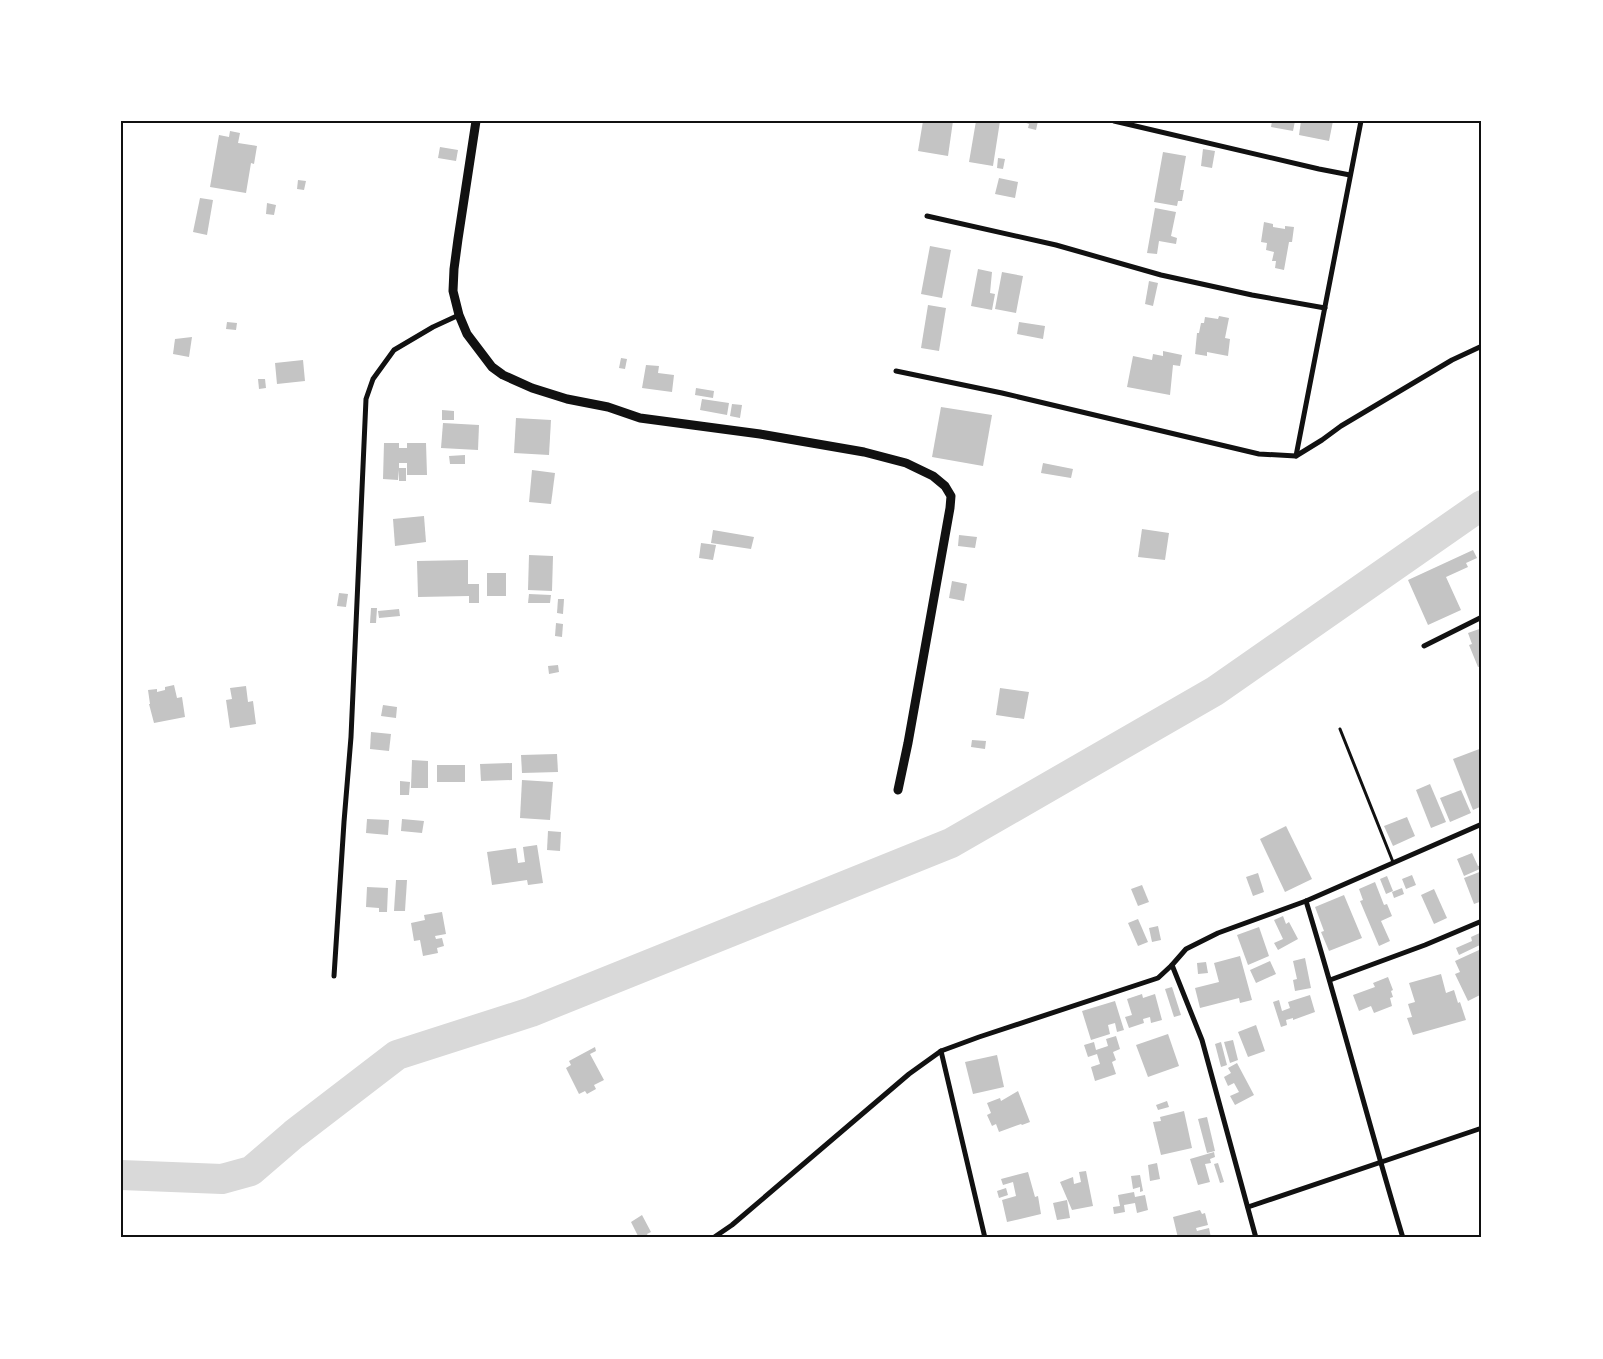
<svg xmlns="http://www.w3.org/2000/svg" width="1603" height="1359" viewBox="0 0 1603 1359" font-family="'Sofia Sans Condensed',sans-serif">
	<rect width="100%" height="100%" fill="#fff"/>
	<g fill="none" stroke-linecap="round" stroke-linejoin="round">
		<polyline stroke="#d9d9d9" stroke-width="30" points="121,1175 222,1179 251,1171 294,1134 397,1055 531,1012 951,843 1215,691 1482,505"/>
	</g>
	<g fill="#c4c4c4">
		<polygon points="923,121 953,121 948,156 918,151"/>
		<polygon points="976,121 1000,121 993,166 969,162"/>
		<polygon points="1021,121 1038,121 1036,130 1028,128 1029,124"/>
		<polygon points="1272,121 1295,121 1293,131 1271,127"/>
		<polygon points="1301,121 1333,121 1329,141 1299,135"/>
		<polygon points="230,131 240,133 238,143 257,146 254,164 251,163 246,193 210,187 219,135 229,137"/>
		<polygon points="440,147 458,150 456,161 438,158"/>
		<polygon points="1203,149 1215,151 1212,168 1201,166"/>
		<polygon points="1163,152 1186,156 1180,190 1184,190 1182,201 1178,201 1177,206 1154,202"/>
		<polygon points="998,158 1005,159 1003,169 997,168"/>
		<polygon points="999,178 1018,182 1015,198 995,194"/>
		<polygon points="298,180 306,181 304,190 297,189"/>
		<polygon points="200,198 213,200 207,235 193,232"/>
		<polygon points="267,203 276,205 274,215 266,214"/>
		<polygon points="1155,208 1176,212 1171,236 1177,238 1176,244 1159,241 1157,254 1147,253"/>
		<polygon points="1264,222 1273,224 1273,227 1285,229 1285,226 1294,227 1292,242 1289,242 1284,270 1275,268 1276,261 1272,261 1274,252 1266,250 1267,243 1261,242"/>
		<polygon points="930,246 951,250 942,298 921,294"/>
		<polygon points="978,269 992,272 990,293 995,294 992,310 971,306"/>
		<polygon points="1002,272 1023,276 1016,313 995,309"/>
		<polygon points="1149,281 1158,283 1153,306 1145,304"/>
		<polygon points="928,305 946,308 939,351 921,348"/>
		<polygon points="1219,316 1229,318 1225,338 1230,339 1228,356 1207,352 1207,356 1195,354 1197,333 1199,333 1201,323 1204,323 1205,317 1218,319"/>
		<polygon points="227,322 237,323 236,330 226,329"/>
		<polygon points="1019,322 1045,326 1043,339 1017,334"/>
		<polygon points="192,337 189,357 173,354 175,339"/>
		<polygon points="1163,351 1182,355 1180,366 1173,365 1170,395 1127,387 1133,356 1152,360 1153,354 1163,356"/>
		<polygon points="621,358 627,359 625,369 619,368"/>
		<polygon points="303,360 305,381 277,384 275,363"/>
		<polygon points="646,365 659,366 658,373 674,375 672,392 642,388"/>
		<polygon points="258,379 265,379 266,388 259,389"/>
		<polygon points="696,388 714,391 713,398 695,395"/>
		<polygon points="702,399 729,403 727,415 700,410"/>
		<polygon points="732,404 742,405 740,418 730,416"/>
		<polygon points="941,407 992,415 983,466 932,457"/>
		<polygon points="442,410 454,411 454,420 442,420"/>
		<polygon points="516,418 551,420 549,455 514,453"/>
		<polygon points="443,423 479,425 478,450 441,448"/>
		<polygon points="384,443 399,443 399,448 407,448 407,443 426,443 427,475 407,475 407,463 399,463 399,468 406,468 406,481 399,481 399,470 398,480 383,479"/>
		<polygon points="465,455 465,464 450,464 449,456"/>
		<polygon points="1043,463 1073,469 1071,478 1041,473"/>
		<polygon points="532,470 555,473 551,504 529,502"/>
		<polygon points="424,516 426,542 395,546 393,519"/>
		<polygon points="1142,529 1169,533 1165,560 1138,557"/>
		<polygon points="713,530 754,537 751,549 711,543"/>
		<polygon points="959,535 977,537 975,548 958,546"/>
		<polygon points="701,543 716,545 713,560 699,558"/>
		<polygon points="1473,550 1477,558 1466,563 1468,567 1446,577 1461,610 1428,625 1408,580"/>
		<polygon points="529,555 553,556 552,591 528,590"/>
		<polygon points="468,560 468,584 479,584 479,603 469,603 469,596 418,597 417,561"/>
		<rect x="487" y="573" width="19" height="23"/>
		<polygon points="952,581 967,584 964,601 949,598"/>
		<polygon points="339,593 348,594 346,607 337,606"/>
		<polygon points="529,594 551,595 550,603 528,603"/>
		<polygon points="558,599 564,599 563,614 557,613"/>
		<polygon points="371,608 377,608 376,623 370,623"/>
		<polygon points="399,609 400,616 379,618 378,611"/>
		<polygon points="556,623 563,624 562,637 555,636"/>
		<polygon points="1482,628 1482,666 1478,667 1469,645 1472,644 1468,633"/>
		<polygon points="558,665 559,672 549,674 548,666"/>
		<polygon points="174,685 177,698 182,697 185,717 154,723 149,704 150,704 148,690 157,689 157,692 165,690 165,687"/>
		<polygon points="246,686 248,702 253,701 256,724 230,728 226,700 232,699 230,688"/>
		<polygon points="1000,688 1029,692 1024,719 996,715"/>
		<polygon points="383,705 397,707 396,718 381,716"/>
		<polygon points="371,732 391,734 389,751 370,749"/>
		<polygon points="972,740 986,741 985,749 971,747"/>
		<polygon points="1482,748 1482,806 1473,810 1453,759"/>
		<polygon points="557,754 558,772 522,773 521,755"/>
		<polygon points="412,760 428,761 428,788 411,788"/>
		<polygon points="512,763 512,780 481,781 480,764"/>
		<rect x="437" y="765" width="28" height="17"/>
		<polygon points="522,780 553,782 550,820 520,818"/>
		<polygon points="400,781 410,782 409,795 400,795"/>
		<polygon points="1430,784 1446,822 1431,828 1416,790"/>
		<polygon points="1461,790 1471,813 1450,822 1440,798"/>
		<polygon points="1407,817 1415,836 1393,846 1384,826"/>
		<polygon points="367,819 389,820 388,835 366,833"/>
		<polygon points="402,819 424,821 422,833 401,831"/>
		<polygon points="1286,826 1312,879 1285,892 1260,839"/>
		<polygon points="548,831 561,832 560,851 547,850"/>
		<polygon points="537,845 543,883 528,885 527,880 492,885 487,852 516,848 518,863 525,862 523,847"/>
		<polygon points="1472,853 1478,866 1482,865 1482,868 1464,876 1457,859"/>
		<polygon points="1482,871 1482,901 1474,904 1464,878"/>
		<polygon points="1258,873 1264,892 1253,896 1246,877"/>
		<polygon points="1412,875 1416,885 1406,889 1402,879"/>
		<polygon points="1387,876 1393,891 1386,894 1380,879"/>
		<polygon points="396,880 407,880 405,911 394,911"/>
		<polygon points="1375,882 1384,905 1387,904 1392,916 1381,921 1390,941 1379,946 1360,901 1363,900 1359,889"/>
		<polygon points="1142,885 1149,902 1138,906 1131,889"/>
		<polygon points="367,887 388,888 387,912 379,912 379,908 366,907"/>
		<polygon points="1402,888 1404,894 1394,898 1392,892"/>
		<polygon points="1434,889 1447,918 1434,924 1421,895"/>
		<polygon points="1344,895 1362,938 1329,951 1321,932 1324,931 1315,907"/>
		<polygon points="442,912 446,934 435,936 436,939 442,938 444,946 437,948 438,953 423,956 420,940 414,941 411,923 425,920 424,915"/>
		<polygon points="1283,916 1286,924 1289,922 1298,939 1278,950 1274,943 1283,939 1274,920"/>
		<polygon points="1138,919 1148,942 1138,946 1128,923"/>
		<polygon points="1158,926 1161,940 1152,942 1149,928"/>
		<polygon points="1259,927 1269,956 1248,965 1237,935"/>
		<polygon points="1482,932 1482,944 1459,955 1456,948 1472,941 1471,937"/>
		<polygon points="1479,950 1482,955 1482,994 1468,1001 1455,974 1460,972 1455,961"/>
		<polygon points="1240,956 1252,1000 1240,1003 1239,998 1200,1008 1195,988 1219,982 1214,963"/>
		<polygon points="1305,958 1311,988 1295,991 1293,980 1297,979 1293,961"/>
		<polygon points="1270,961 1276,974 1256,983 1250,970"/>
		<polygon points="1206,962 1208,973 1198,974 1197,963"/>
		<polygon points="1441,974 1446,993 1454,990 1458,1003 1460,1002 1466,1020 1413,1035 1407,1018 1412,1017 1408,1004 1415,1002 1409,983"/>
		<polygon points="1388,977 1393,990 1391,991 1393,997 1390,998 1392,1006 1374,1013 1371,1006 1359,1011 1353,995 1375,987 1373,983"/>
		<polygon points="1172,987 1181,1015 1174,1017 1165,989"/>
		<polygon points="1142,994 1143,998 1155,994 1162,1020 1151,1023 1150,1017 1143,1019 1144,1023 1129,1028 1125,1017 1132,1015 1127,999"/>
		<polygon points="1310,995 1315,1012 1293,1020 1293,1018 1286,1020 1287,1025 1281,1027 1273,1002 1279,1000 1282,1011 1290,1008 1288,1002"/>
		<polygon points="1115,1001 1124,1030 1117,1032 1115,1023 1108,1025 1110,1034 1091,1040 1082,1011"/>
		<polygon points="1256,1025 1265,1051 1248,1057 1238,1032"/>
		<polygon points="1168,1034 1179,1066 1148,1077 1136,1045"/>
		<polygon points="1116,1036 1120,1049 1113,1052 1116,1060 1112,1062 1116,1074 1095,1081 1091,1067 1100,1064 1097,1054 1088,1057 1084,1045 1094,1042 1096,1050 1108,1046 1106,1039"/>
		<polygon points="1233,1040 1238,1060 1230,1063 1224,1042"/>
		<polygon points="1221,1042 1227,1065 1221,1067 1215,1044"/>
		<polygon points="595,1047 596,1051 590,1054 604,1080 594,1085 596,1089 587,1094 585,1091 579,1094 566,1068 571,1065 569,1061"/>
		<polygon points="997,1055 1004,1087 973,1094 965,1062"/>
		<polygon points="1237,1063 1254,1095 1235,1105 1230,1096 1239,1092 1234,1083 1228,1086 1224,1077 1231,1073 1228,1068"/>
		<polygon points="1018,1091 1030,1122 1022,1125 1021,1124 999,1132 996,1124 992,1126 987,1115 991,1113 987,1103 1000,1098 1001,1101"/>
		<polygon points="1167,1101 1169,1107 1158,1110 1156,1105"/>
		<polygon points="1184,1111 1192,1148 1161,1155 1153,1122 1161,1121 1160,1117"/>
		<polygon points="1207,1117 1215,1151 1207,1153 1198,1119"/>
		<polygon points="1214,1152 1215,1157 1210,1159 1211,1163 1205,1164 1210,1182 1198,1185 1190,1159"/>
		<polygon points="1157,1163 1160,1179 1150,1181 1148,1165"/>
		<polygon points="1218,1163 1224,1182 1220,1183 1214,1164"/>
		<polygon points="1086,1171 1093,1206 1072,1210 1060,1182 1073,1177 1074,1184 1081,1182 1079,1172"/>
		<polygon points="1028,1172 1035,1197 1038,1196 1041,1214 1007,1222 1002,1200 1016,1196 1013,1182 1003,1185 1001,1179"/>
		<polygon points="1140,1175 1143,1191 1140,1192 1140,1187 1133,1189 1131,1176"/>
		<polygon points="1006,1188 1008,1195 999,1198 997,1191"/>
		<polygon points="1134,1192 1135,1197 1145,1195 1148,1210 1137,1213 1135,1203 1124,1205 1125,1212 1114,1214 1113,1207 1120,1206 1118,1195"/>
		<polygon points="1067,1200 1070,1218 1057,1220 1053,1203"/>
		<polygon points="1200,1210 1202,1214 1205,1213 1208,1225 1196,1228 1197,1231 1209,1228 1211,1238 1178,1238 1173,1217"/>
		<polygon points="642,1215 651,1232 647,1234 649,1238 639,1238 631,1222"/>
	</g>
	<g fill="none" stroke-linecap="round" stroke-linejoin="round">
		<polyline stroke="#111" stroke-width="3" points="1340,729 1393,862"/>
		<g stroke="#111" stroke-width="5">
			<polyline points="1114,121 1319,169 1350,175"/>
			<polyline points="927,216 1056,245 1161,275 1252,295 1325,308"/>
			<polyline points="896,371 1002,393 1259,454 1296,456 1322,440 1341,426 1452,360 1482,346"/>
			<polyline points="1296,456 1361,121"/>
			<polyline points="1424,646 1482,617"/>
			<path d="M1306 901C1340 1012 1369 1126 1403 1238"/>
			<polyline points="1172,965 1202,1040 1256,1238"/>
			<polyline points="334,976 344,822 351,737 366,399 373,379 394,350 433,327 459,315"/>
			<polyline points="1330,980 1425,945 1482,921"/>
			<polyline points="941,1051 985,1238"/>
			<polyline points="1248,1207 1482,1128"/>
			<polyline points="713,1238 732,1225 909,1074 941,1051 979,1037 1158,978 1172,965 1186,949 1218,933 1306,901 1482,824"/>
		</g>
		<polyline stroke="#111" stroke-width="9" points="476,121 458,239 454,269 453,291 459,315 467,334 492,367 503,375 532,388 567,399 608,407 640,418 760,434 864,452 906,463 933,476 945,486 951,496 950,508 908,743 898,790"/>
	</g>
	<rect width="1603" height="1359" fill="none" stroke="#ffffff" stroke-width="245"/>
	<rect x="122" y="122" width="1358" height="1114" fill="none" stroke="#111" stroke-width="2"/>
</svg>
